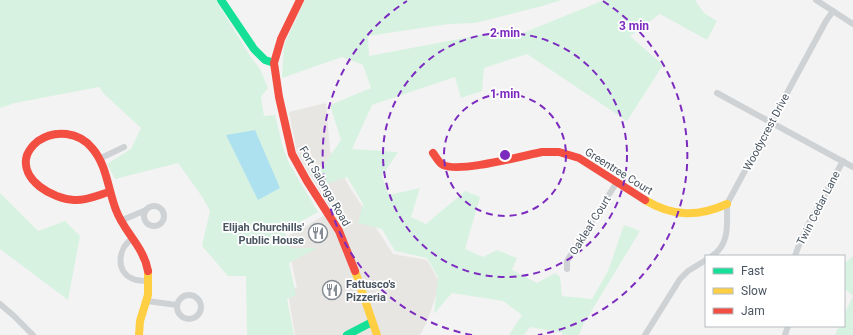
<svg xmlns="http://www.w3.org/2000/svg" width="853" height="335" viewBox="0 0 853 335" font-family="Roboto,sans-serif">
	<rect width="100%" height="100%" fill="#f4f3f3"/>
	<polygon fill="#e7e6e2" points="326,103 330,151 349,186 393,254 427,260 440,283 427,322 420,335 295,335 288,292 297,287 286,237 332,211 297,153 289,112"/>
	<g fill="#d8f2e2">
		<polygon points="0,0 216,0 250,56 260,69 268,88 261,97 264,116 275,115 283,148 289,163 318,212 284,231 291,248 317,248 289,263 296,295 287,299 294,335 247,335 246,276 228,276 202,246 210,211 203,198 178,163 115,179 107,164 131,149 141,128 104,94 99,87 15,103 0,108"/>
		<polygon points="305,0 561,0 546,5 475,23 449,24 368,36 369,56 501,31 523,33 604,0 695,0 704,13 717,21 707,40 660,14 630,36 663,65 627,121 527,54 484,68 482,91 461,98 455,77 372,105 352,149 398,152 382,176 389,195 420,188 411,217 426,224 465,191 480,197 465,249 483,257 497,250 517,258 512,270 537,283 555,273 560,277 562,296 592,299 608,271 624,225 640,231 583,325 579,335 562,335 562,333 530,327 524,335 509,335 522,315 503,301 452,293 434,314 438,277 427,258 395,251 382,229 358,223 363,204 347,177 320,186 314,179 341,140 330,105 371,88 363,65 342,57 282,78 284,45"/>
		<polygon points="0,193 38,231 65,221 80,236 68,300 0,249"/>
		<polygon points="853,256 853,335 835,335 839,326 844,326 844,315 853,296 844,288 844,264"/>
	</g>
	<polygon fill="#ade1f0" points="255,130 280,188 258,200 226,135"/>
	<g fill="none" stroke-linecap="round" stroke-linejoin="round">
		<g stroke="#cfd2d4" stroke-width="6">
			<polyline points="816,0 853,24"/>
			<polyline points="717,93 853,167"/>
			<polyline points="99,159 124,147"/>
			<circle cx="154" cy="216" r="10"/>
			<polyline points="120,221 146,210"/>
			<path d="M132 239C118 248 115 272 133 279 138 281 144 281 149 281"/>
			<path d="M712 256C730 244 727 224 727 204L826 21 833 11"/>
			<polyline points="795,256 800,242 807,227 843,161"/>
			<polyline points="567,269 567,261 617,182"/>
			<circle cx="189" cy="307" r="12"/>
			<polyline points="147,301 177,305"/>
			<polyline points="0,304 14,316 33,335"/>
			<polyline points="645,335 680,279 688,271 706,260"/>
			<polyline points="785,335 788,326"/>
		</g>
		<g stroke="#16e098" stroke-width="8">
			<polyline points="221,0 254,49 265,60 274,63"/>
			<polyline points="347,335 372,322"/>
		</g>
		<g stroke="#ffcf43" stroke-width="8">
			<path d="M645 200C673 217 698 217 727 204"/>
			<polyline points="355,271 377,335"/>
			<polyline points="139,335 140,321 148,295 148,271"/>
		</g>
		<g stroke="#f24e42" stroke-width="8">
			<polyline points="300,0 281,39 274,63 279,97 292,154 307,181 339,231 355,271"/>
			<path d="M433 153C436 157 439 163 443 165 459 173 522 156 542 152H559L579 158 645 200"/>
			<path d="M109 192C98 195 86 201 74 200 53 199 19 180 27 155 29 150 33 145 38 141 55 129 79 132 92 148 107 165 108 190 116 210 124 232 144 247 148 271"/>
		</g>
	</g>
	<g fill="none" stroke="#7b2cbf" stroke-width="2" stroke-dasharray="7 5">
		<circle cx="505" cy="155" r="61"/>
		<circle cx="505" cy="155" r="122"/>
		<path d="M472 335A183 183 0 0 1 407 1M603 1A183 183 0 0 1 538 335"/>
	</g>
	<defs>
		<g id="restaurant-ring" transform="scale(1)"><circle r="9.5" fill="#fff" stroke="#858c94" stroke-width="1.5"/><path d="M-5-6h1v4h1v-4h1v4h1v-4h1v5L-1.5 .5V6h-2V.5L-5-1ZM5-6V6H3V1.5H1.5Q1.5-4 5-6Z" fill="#858c94"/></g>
	</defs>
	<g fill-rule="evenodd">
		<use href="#restaurant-ring" x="318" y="233"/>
		<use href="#restaurant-ring" x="332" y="290"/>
	</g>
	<g text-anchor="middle" stroke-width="3.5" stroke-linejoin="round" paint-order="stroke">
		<g font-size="11" fill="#495561" stroke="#fff">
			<text transform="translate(766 132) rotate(-62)" y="4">Woodycrest Drive</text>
			<text transform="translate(619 171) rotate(32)" y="4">Greentree Court</text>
			<text transform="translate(325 186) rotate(60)" y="4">Fort Salonga Road</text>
			<text transform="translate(818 208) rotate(-63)" y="4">Twin Cedar Lane</text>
			<text transform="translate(590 225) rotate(-58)" y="4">Oakleaf Court</text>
		</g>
		<g font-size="11" font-weight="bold" fill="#495561" stroke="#fff" text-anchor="end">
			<text x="304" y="231">Elijah Churchills'<tspan x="304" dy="13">Public House</tspan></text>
			<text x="346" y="288" text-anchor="start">Fattusco's<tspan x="346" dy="13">Pizzeria</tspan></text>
		</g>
	</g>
	<circle cx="505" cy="155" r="6" fill="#7b2cbf" stroke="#fff" stroke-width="2"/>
	<g font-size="12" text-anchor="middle" font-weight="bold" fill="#7b2cbf" stroke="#fff" stroke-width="3.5" stroke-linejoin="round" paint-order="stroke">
		<text x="634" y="30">3 min</text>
		<text x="505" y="37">2 min</text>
		<text x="505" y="98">1 min</text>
	</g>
	<rect x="705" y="255" width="140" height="72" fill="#ffffff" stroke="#b6bbc0"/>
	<rect x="713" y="268" width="20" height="6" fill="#16e098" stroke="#b6bbc0"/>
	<text x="741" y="275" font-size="12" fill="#495561">Fast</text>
	<rect x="713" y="288" width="20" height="6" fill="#ffcf43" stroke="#b6bbc0"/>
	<text x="741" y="295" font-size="12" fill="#495561">Slow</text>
	<rect x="713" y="308" width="20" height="6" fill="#f24e42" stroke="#b6bbc0"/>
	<text x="741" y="315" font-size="12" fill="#495561">Jam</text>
</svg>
